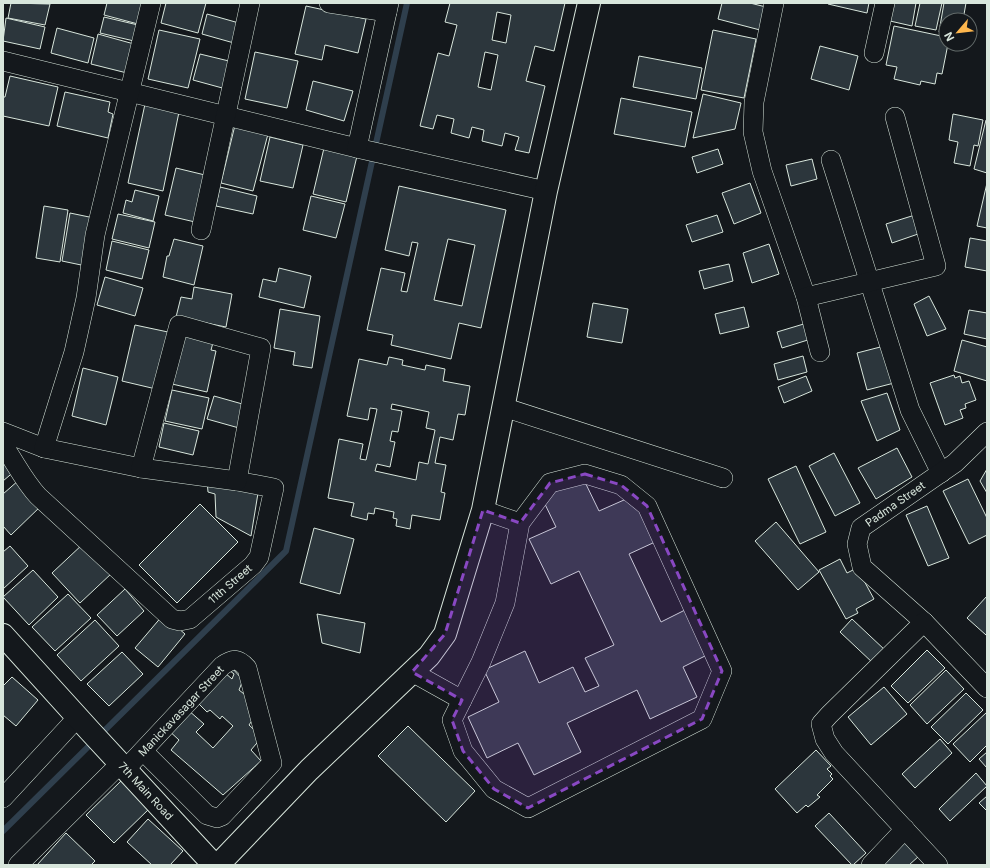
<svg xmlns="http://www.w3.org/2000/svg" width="990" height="868" viewBox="0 0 990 868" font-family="Inter,sans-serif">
	<rect width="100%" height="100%" fill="#14181c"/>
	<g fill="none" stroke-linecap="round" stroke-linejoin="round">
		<polyline stroke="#2f3f4d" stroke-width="6" points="3,831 286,551 407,3"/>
	</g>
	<g fill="#2c363c" stroke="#d8e6dc" fill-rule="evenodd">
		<polygon points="11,3 50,4 45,25 8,18"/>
		<polygon points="107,3 143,3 138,24 104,15"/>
		<polygon points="166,3 206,3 198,33 161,23"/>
		<path d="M450 3H565L554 51 535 46 526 81 545 86 529 153 515 150 519 137 505 133 502 146 482 141 484 130 472 127 469 138 451 133 454 119 437 115 433 129 420 126 438 53 449 56 457 25 445 22ZM497 12 511 15 506 43 492 40ZM485 52 498 55 491 90 478 87Z"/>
		<polygon points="722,3 750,3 766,7 760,30 718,19"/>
		<polygon points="829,3 869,3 867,13 828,4"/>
		<polygon points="894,3 916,3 912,26 890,21"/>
		<polygon points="920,3 942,3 936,30 915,26"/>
		<polygon points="944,3 966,3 963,20 946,20 946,34 939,32"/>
		<polygon points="306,6 366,19 358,53 325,45 322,60 295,54"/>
		<polygon points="207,14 239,23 234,43 202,34"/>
		<polygon points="104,17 138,25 134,41 100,33"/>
		<polygon points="6,18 45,27 40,49 3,41"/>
		<polygon points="894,26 946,37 946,44 948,44 942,74 937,73 935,84 921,81 920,85 894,79 897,67 886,65"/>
		<polygon points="57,28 94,38 88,63 51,53"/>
		<polygon points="159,30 200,39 188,88 148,79"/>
		<polygon points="713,30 756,39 744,98 701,90"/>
		<polygon points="98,34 134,44 127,73 91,64"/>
		<polygon points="820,46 858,56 849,90 811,79"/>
		<polygon points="255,52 298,61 287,108 245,99"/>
		<polygon points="200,54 233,62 226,89 193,80"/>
		<polygon points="639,56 702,68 696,99 633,87"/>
		<polygon points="10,76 58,87 49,126 3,116 3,97 5,97"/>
		<polygon points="313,81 353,91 344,121 306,110"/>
		<polygon points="65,92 110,102 108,112 113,114 108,138 57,126"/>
		<polygon points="703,94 741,103 735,129 693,138"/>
		<polygon points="621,98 692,112 685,147 614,134"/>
		<polygon points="145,104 179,112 163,191 128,183"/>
		<polygon points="953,114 983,120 978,146 974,145 970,166 954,163 958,142 949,140"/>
		<polygon points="986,120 987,120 987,173 974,169"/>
		<polygon points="235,125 268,134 253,191 221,183"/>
		<polygon points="270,137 303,145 293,188 260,181"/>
		<polygon points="324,148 357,156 346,202 313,194"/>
		<polygon points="718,149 723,164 697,173 692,157"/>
		<polygon points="812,159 817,179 791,186 786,165"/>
		<polygon points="176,168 205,175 195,222 165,215"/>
		<polygon points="750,183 761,213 734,224 722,193"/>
		<polygon points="987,183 987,228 977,226"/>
		<path d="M399 186 506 210 481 328 459 323 451 359 391 345 393 335 367 330 381 268 405 273 401 291 407 292 418 243 412 242 409 256 385 250ZM448 239 475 245 462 306 434 300Z"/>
		<polygon points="220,187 257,196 253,214 216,206"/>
		<polygon points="135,190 159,196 153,221 123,213 126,200 132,202"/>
		<polygon points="311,196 345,204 336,238 303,230"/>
		<polygon points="44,206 68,210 60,262 36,258"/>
		<polygon points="70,213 94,218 86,266 62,261"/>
		<polygon points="118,214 155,222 149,248 112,239"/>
		<polygon points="717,215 723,232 692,242 686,225"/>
		<polygon points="915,215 921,233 892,243 886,224"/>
		<polygon points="970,238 987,241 987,271 965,267"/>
		<polygon points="174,239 203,246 194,285 163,277 167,256 169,256"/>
		<polygon points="112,241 149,250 142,279 106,270"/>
		<polygon points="769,244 779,274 752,283 743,253"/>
		<polygon points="729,264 733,281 704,289 699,271"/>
		<polygon points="279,268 311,276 304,308 259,297 263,279 276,282"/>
		<polygon points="105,277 143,288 135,316 97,305"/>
		<polygon points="194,287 232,294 226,327 176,317 181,297 192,299"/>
		<polygon points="929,296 946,329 927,336 914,304"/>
		<polygon points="593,303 628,309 622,343 587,337"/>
		<polygon points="744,307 749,327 720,334 715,314"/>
		<polygon points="280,309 320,316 312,368 293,365 295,352 274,348"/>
		<polygon points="969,310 987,313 987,339 964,334"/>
		<polygon points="807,323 811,339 782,348 777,332"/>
		<polygon points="135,325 168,332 156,389 122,381"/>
		<polygon points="183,332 214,339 211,350 216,351 207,392 172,384"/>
		<polygon points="962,340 987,347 987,381 954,371"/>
		<polygon points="888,345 898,382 867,390 857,353"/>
		<polygon points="803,356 807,372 778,380 774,364"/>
		<path d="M389 357 403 360 402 365 425 370 426 365 445 369 443 381 470 386 465 415 458 414 453 440 440 437 435 463 446 465 441 492 445 493 440 520 412 515 410 529 396 526 397 519 393 518 394 512 375 508 374 514 368 513 367 520 351 516 354 503 328 498 339 439 363 444 360 459 366 460 377 409 370 408 368 420 347 416 359 359 387 365ZM392 404 429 412 426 428 435 430 428 464 419 462 416 480 375 471 377 464 390 467 395 442 390 441 392 431 398 432 402 411 391 409Z"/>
		<polygon points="83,368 118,377 106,425 72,416"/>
		<polygon points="954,375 955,378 960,376 962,383 969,381 976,400 965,404 966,408 960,410 963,418 945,425 930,383"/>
		<polygon points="806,376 812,391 784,403 778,387"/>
		<polygon points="172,390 209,398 202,429 165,421"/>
		<polygon points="887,393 900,430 877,441 861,401"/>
		<polygon points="214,396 246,405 239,428 207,419"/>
		<polygon points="164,423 199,431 193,455 159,447"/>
		<polygon points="897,448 912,477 876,499 858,468"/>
		<polygon points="834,453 860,503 835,516 809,466"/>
		<polygon points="3,456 16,470 3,481"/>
		<polygon points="796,466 826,532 800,544 768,479"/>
		<polygon points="987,469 987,493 980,481"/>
		<polygon points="583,478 599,511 633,496 655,542 629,554 661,622 687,609 709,654 683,667 697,697 650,719 637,690 567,723 581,752 534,775 518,743 487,758 468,717 499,702 484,670 525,651 539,683 573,667 585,692 599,686 585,658 614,645 579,571 551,584 529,539 556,527 542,498"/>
		<polygon points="968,479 987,518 987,535 969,544 943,491"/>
		<polygon points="19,480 42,505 11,535 3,526 3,494"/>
		<polygon points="207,480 259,487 251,536 216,517 215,494 208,492"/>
		<polygon points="200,504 238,542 177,603 139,565"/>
		<polygon points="927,506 949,558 928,566 906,515"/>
		<polygon points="776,522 819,572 798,590 755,541"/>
		<polygon points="314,528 354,539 340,594 300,583"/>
		<polygon points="84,543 112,573 80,603 52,573"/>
		<polygon points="10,546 28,566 3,589 3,552"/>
		<polygon points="840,559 847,573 857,568 874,599 856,609 858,613 846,619 819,570"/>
		<polygon points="33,570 58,597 29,625 3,597"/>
		<polygon points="125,589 144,611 117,636 97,615"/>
		<polygon points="68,594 91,618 55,651 32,627"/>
		<polygon points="987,596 987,635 986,635 967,618"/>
		<polygon points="317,614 365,623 360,653 322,643"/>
		<polygon points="163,615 185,634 158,667 135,648"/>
		<polygon points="852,619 886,651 874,664 840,632"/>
		<polygon points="95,620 119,646 81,681 57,655"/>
		<polygon points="927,650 945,668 908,703 891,686"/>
		<polygon points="122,652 143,674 109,706 87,684"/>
		<polygon points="232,668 243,680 239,690 253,701 248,709 255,716 249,725 262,737 251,750 261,761 223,795 171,750 179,740 166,728 188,710 204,724 196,732 213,748 233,726 222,716 220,719 210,710 207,712 196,701 224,672 232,679 234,674 229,670"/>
		<polygon points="946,670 964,689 927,724 910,705"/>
		<polygon points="12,677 38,700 16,726 3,715 3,686"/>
		<polygon points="884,687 907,714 871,745 848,717"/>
		<polygon points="966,693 983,710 948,744 931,727"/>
		<polygon points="987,712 987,745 970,762 953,744"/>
		<polygon points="408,726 475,791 446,822 378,756"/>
		<polygon points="940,739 952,753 915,788 902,774"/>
		<polygon points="816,750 831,766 827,769 832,774 830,776 833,779 817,795 820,797 808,807 806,805 797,813 775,789"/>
		<polygon points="987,752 987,768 979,759"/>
		<polygon points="976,773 987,786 950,821 939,809"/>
		<polygon points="122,780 150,808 114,843 86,815"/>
		<polygon points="987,796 987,811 979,803"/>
		<polygon points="829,813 866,853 853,865 852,865 815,826"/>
		<polygon points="148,819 183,851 170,865 152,865 127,842"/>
		<polygon points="66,833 95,861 91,865 37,865"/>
		<polygon points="905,842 919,856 909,865 882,865"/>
	</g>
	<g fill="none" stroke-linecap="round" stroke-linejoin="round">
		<g stroke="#d8e6dc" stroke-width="20">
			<g id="minor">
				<polyline points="329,3 387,12"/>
				<polyline points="774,3 754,102 753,132 762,171 806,297 820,352"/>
				<polyline points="874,53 885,3"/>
				<polyline points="3,61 361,149 546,191"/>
				<polyline points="357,148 389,3"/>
				<polyline points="831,160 910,410 941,473"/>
				<polyline points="201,230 250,3"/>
				<polyline points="806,297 936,266 895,117"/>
				<polyline points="503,407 723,478"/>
				<path d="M3 432 44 448 141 468 237 481 274 488 259 557 253 565 190 619 180 621 172 619 38 496C24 481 15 462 3 445"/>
				<polyline points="987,432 955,463 861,528 857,544 862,567 924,622 987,688"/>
				<polyline points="44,448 74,352 86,298 95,235 151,3"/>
				<polyline points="141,468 179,325 261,348 237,481"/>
				<polyline points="483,510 520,523 550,483 585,474 621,485 647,506 722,671 702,719 528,808 494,789 463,751 452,720 481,662 505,603 520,523"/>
				<polyline points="924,622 829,715 821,724 825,739 834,753 938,865"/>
				<polyline points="412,672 462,700"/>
				<path d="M126 770 133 761 222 666C233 658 238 658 247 668L272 763 222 816 217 818 207 815 143 751"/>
				<polyline points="3,798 78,717"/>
				<polyline points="18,865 120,764"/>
				<polyline points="871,865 905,829"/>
			</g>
		</g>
		<g stroke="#d8e6dc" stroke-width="24">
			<g id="tertiary">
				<polyline points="3,635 90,731 214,865"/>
				<polyline points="218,865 309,770 429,656 445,634 483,510 546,191 589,3"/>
			</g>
		</g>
		<use href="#minor" stroke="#14181c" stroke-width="19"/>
		<use href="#tertiary" stroke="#14181c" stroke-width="22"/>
	</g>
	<path fill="#8948c3" fill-opacity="0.2" stroke="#8948c3" stroke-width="3" stroke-dasharray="8 5" stroke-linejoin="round" d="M585 474 621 485 647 506 722 671 702 719 528 808 494 789 463 751 452 720 462 700 412 672 445 634 483 510 520 523 550 483Z"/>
	<g text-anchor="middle" stroke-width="3" stroke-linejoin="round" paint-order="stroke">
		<g font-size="11" fill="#d8e6dc" stroke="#14181c">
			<text transform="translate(895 504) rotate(-35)" y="4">Padma Street</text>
			<text transform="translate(230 584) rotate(-41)" y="4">11th Street</text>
			<text transform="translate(181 711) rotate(-47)" y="4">Manickavasagar Street</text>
			<text transform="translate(146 791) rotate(47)" y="4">7th Main Road</text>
		</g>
	</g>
	<rect width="990" height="868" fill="none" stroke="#d8e6dc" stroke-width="8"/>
	<g transform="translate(958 32) rotate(242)"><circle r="19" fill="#14181c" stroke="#626a69"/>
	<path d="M0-3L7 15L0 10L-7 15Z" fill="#ffb74d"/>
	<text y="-6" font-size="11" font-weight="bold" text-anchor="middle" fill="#d8e6dc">N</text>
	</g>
</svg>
